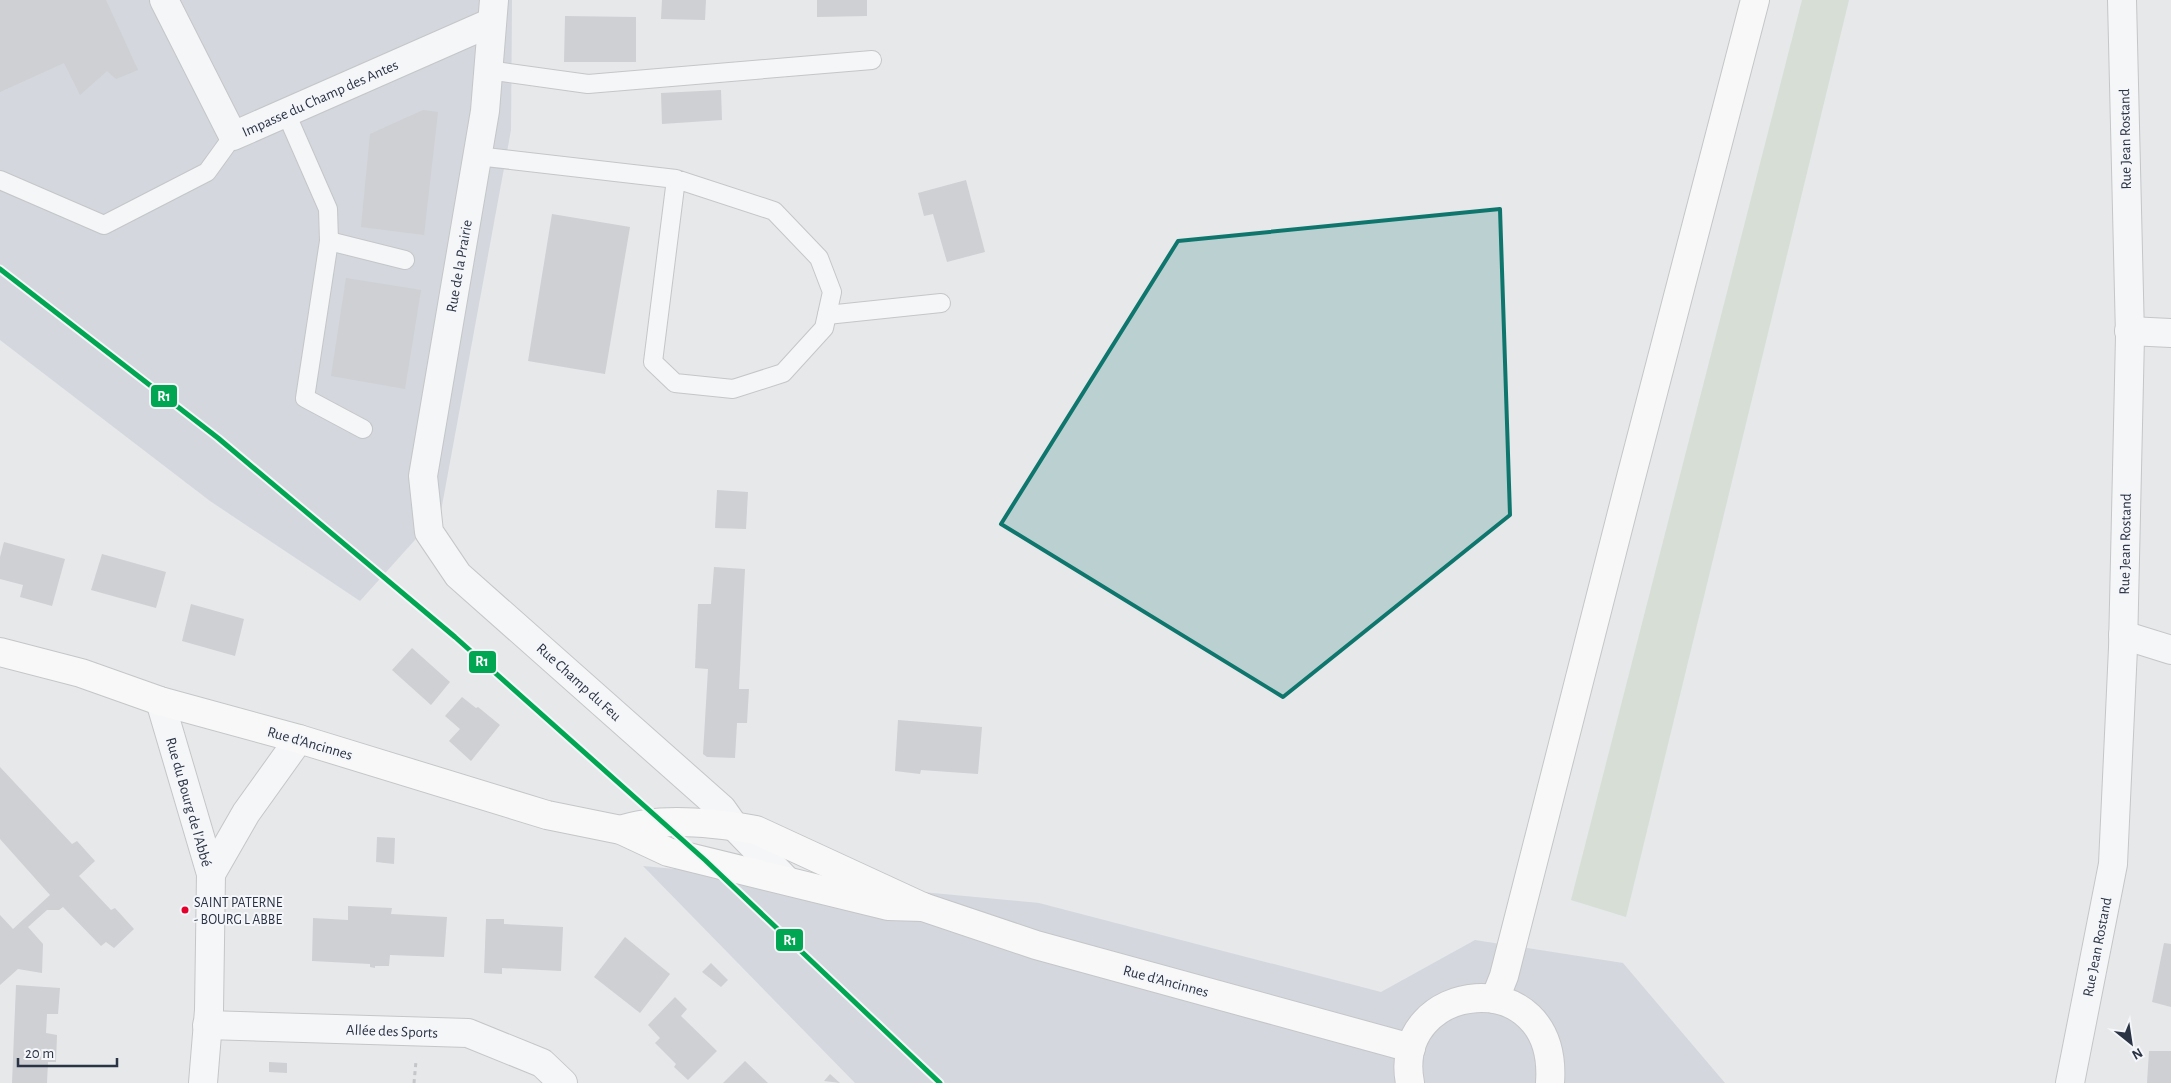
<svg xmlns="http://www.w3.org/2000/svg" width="2171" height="1083" viewBox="0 0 2171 1083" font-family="'Alegreya Sans',sans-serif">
	<rect width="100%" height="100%" fill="#e6e8ea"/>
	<g fill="#d4d7dd">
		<polygon points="0,0 512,0 511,130 441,511 360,601 210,501 0,340"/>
		<polygon points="643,866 1039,903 1381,992 1475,940 1623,963 1725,1083 855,1083"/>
	</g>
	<polygon fill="#d6ded6" points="1802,0 1849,0 1626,917 1571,900"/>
	<g fill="#ced0d3">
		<polygon points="0,0 106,0 138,70 116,79 107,71 80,95 64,63 0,92"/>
		<polygon points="662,0 706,0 705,20 661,19"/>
		<polygon points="817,0 867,0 867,16 817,17"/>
		<polygon points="565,16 636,17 636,62 564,62"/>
		<polygon points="721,90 722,120 662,124 661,93"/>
		<polygon points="423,110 438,112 424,235 361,227 370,134"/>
		<polygon points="966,180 985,252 947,262 933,214 924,216 918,193"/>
		<polygon points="552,214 630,227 605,374 528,361"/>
		<polygon points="346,278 421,290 405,389 331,376"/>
		<polygon points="717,490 748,492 746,529 715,528"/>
		<polygon points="4,542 65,559 52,606 20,597 23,585 0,579 0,557"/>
		<polygon points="102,554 166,572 156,608 91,590"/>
		<polygon points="714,567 745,569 739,689 749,689 747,723 737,723 735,758 707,757 703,754 708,669 695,668 698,604 711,604"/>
		<polygon points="191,604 244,619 235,656 182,641"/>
		<polygon points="412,648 450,682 431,705 392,670"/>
		<polygon points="462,697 476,708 478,707 500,725 471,761 449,741 460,729 445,716"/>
		<polygon points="898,720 982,727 978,774 921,770 920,774 895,771"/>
		<polygon points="0,767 72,844 77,841 95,861 79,876 111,910 115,908 134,929 114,948 106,942 101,946 63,907 59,910 47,910 28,927 43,944 42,973 18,969 0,985 0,915 13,929 50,895 0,839"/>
		<polygon points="377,837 395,838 394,864 376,862"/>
		<polygon points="348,906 392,908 391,914 447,917 444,957 390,955 389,966 375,966 375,968 370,967 370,964 312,961 313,918 348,920"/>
		<polygon points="486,919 504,919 504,924 563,927 561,971 502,968 502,974 484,973"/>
		<polygon points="625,937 670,974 640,1013 594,977"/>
		<polygon points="2164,943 2171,944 2171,1007 2152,1002"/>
		<polygon points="711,963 728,980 721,987 702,972"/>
		<polygon points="16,985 60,988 58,1014 47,1014 46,1033 57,1035 56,1062 48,1062 47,1083 12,1083"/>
		<polygon points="675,997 687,1009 681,1016 717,1051 688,1080 674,1067 676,1064 655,1043 660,1038 648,1025"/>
		<polygon points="2149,1051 2171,1051 2171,1083 2147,1083"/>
		<polygon points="745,1061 768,1083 723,1083"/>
		<polygon points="269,1062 287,1063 287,1073 269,1072"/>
		<polygon points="830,1074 840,1083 824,1081"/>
	</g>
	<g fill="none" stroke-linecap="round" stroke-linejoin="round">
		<g stroke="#c4c6c8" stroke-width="20">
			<g id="lane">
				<polyline points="488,70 588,84 872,60"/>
				<polyline points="286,113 328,209 329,241 305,398 363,429"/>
				<polyline points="477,156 676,179 653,362 675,383 733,389 783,373 824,328 832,292 819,258 774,211 676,179"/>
				<polyline points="0,180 104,225 207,172 233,136"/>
				<polyline points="329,241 405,260"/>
				<polyline points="827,315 941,303"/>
			</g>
		</g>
		<g stroke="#c4c6c8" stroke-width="30">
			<g id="street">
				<polyline points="164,0 233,136 492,22"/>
				<polyline points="494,0 485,111 423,476 429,532 458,575 722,809 734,826 786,880"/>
				<polyline points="2129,331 2171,333"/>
				<polyline points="2123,635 2171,650"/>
				<polyline points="160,701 211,874 209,1010 203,1083"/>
				<polyline points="211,874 246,813 299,739"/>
				<polyline points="207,1025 468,1033 542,1063 563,1083"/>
				<polyline points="2070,1083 2113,864 2123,648 2130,336 2122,0"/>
			</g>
		</g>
		<g stroke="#c4c6c8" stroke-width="30">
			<g id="secondary">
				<polyline points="0,652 81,673 160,701 299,739 547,815 621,830 668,852 888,906 923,907"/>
				<path d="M621 830C660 816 716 823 756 830L923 907 1036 945 1411 1048"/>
				<polyline points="1495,999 1504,976 1629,485 1755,0"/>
				<path d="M1410 1083C1390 980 1559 960 1550 1083"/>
			</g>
		</g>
		<polyline stroke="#c5c6ca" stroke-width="3" stroke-dasharray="4 4" stroke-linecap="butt" points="414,1083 416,1061"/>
		<use href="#lane" stroke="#f5f6f7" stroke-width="18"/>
		<use href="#street" stroke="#f5f6f7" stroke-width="28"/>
		<use href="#secondary" stroke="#f8f8f8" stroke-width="28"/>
		<g stroke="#f4f6f9" stroke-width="9">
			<polyline id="rail-1" points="0,269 218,438 455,637 705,860 940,1083"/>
		</g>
		<use href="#rail-1" stroke="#00a651" stroke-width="5"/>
	</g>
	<path fill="#0f766e" fill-opacity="0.2" stroke="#0f766e" stroke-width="4" stroke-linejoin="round" d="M1500 209 1510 515 1283 697 1001 524 1178 241Z"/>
	<circle fill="#e4002b" stroke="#f4f6f9" stroke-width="2" cx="185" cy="910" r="4.5"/>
	<g text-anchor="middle" stroke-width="4" stroke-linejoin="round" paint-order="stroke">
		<g font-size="14" fill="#2b3445" stroke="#f4f6f9" text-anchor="start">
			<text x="194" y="907">SAINT PATERNE<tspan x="194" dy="17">- BOURG L ABBE</tspan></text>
		</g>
		<g font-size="15" fill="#2b3445" stroke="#f4f6f9">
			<text transform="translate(320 98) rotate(-24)" y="5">Impasse du Champ des Antes</text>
			<text transform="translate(2125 139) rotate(-91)" y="5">Rue Jean Rostand</text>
			<text transform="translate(459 266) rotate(-80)" y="5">Rue de la Prairie</text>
			<text transform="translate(2125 544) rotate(-89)" y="5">Rue Jean Rostand</text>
			<text transform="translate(579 682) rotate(42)" y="5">Rue Champ du Feu</text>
			<text transform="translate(310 743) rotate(16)" y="5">Rue d'Ancinnes</text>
			<text transform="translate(189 802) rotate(74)" y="5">Rue du Bourg de l'Abbé</text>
			<text transform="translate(2097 947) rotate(-79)" y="5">Rue Jean Rostand</text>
			<text transform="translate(1166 981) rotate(15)" y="5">Rue d'Ancinnes</text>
			<text transform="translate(392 1031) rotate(2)" y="5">Allée des Sports</text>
		</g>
	</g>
	<g stroke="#f4f6f9" stroke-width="2">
		<rect x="150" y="384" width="28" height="24" rx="5" fill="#00a651"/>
		<rect x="468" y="650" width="29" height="24" rx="5" fill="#00a651"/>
		<rect x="775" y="928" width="29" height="24" rx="5" fill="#00a651"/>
	</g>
	<g font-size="14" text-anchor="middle" font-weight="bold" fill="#fff">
		<text x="164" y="401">R1</text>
		<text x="482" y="666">R1</text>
		<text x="790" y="945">R1</text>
	</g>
	<g transform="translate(2131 1043) rotate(150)" stroke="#f4f6f9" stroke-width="4" paint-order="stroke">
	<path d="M0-4L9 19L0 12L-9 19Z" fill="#2b3445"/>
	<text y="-8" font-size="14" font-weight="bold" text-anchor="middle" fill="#2b3445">N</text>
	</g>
	<path d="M18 1058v8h99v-8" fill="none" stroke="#2b3445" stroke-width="2.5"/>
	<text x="25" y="1058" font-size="15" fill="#2b3445" stroke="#f4f6f9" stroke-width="4" paint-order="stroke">20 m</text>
</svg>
